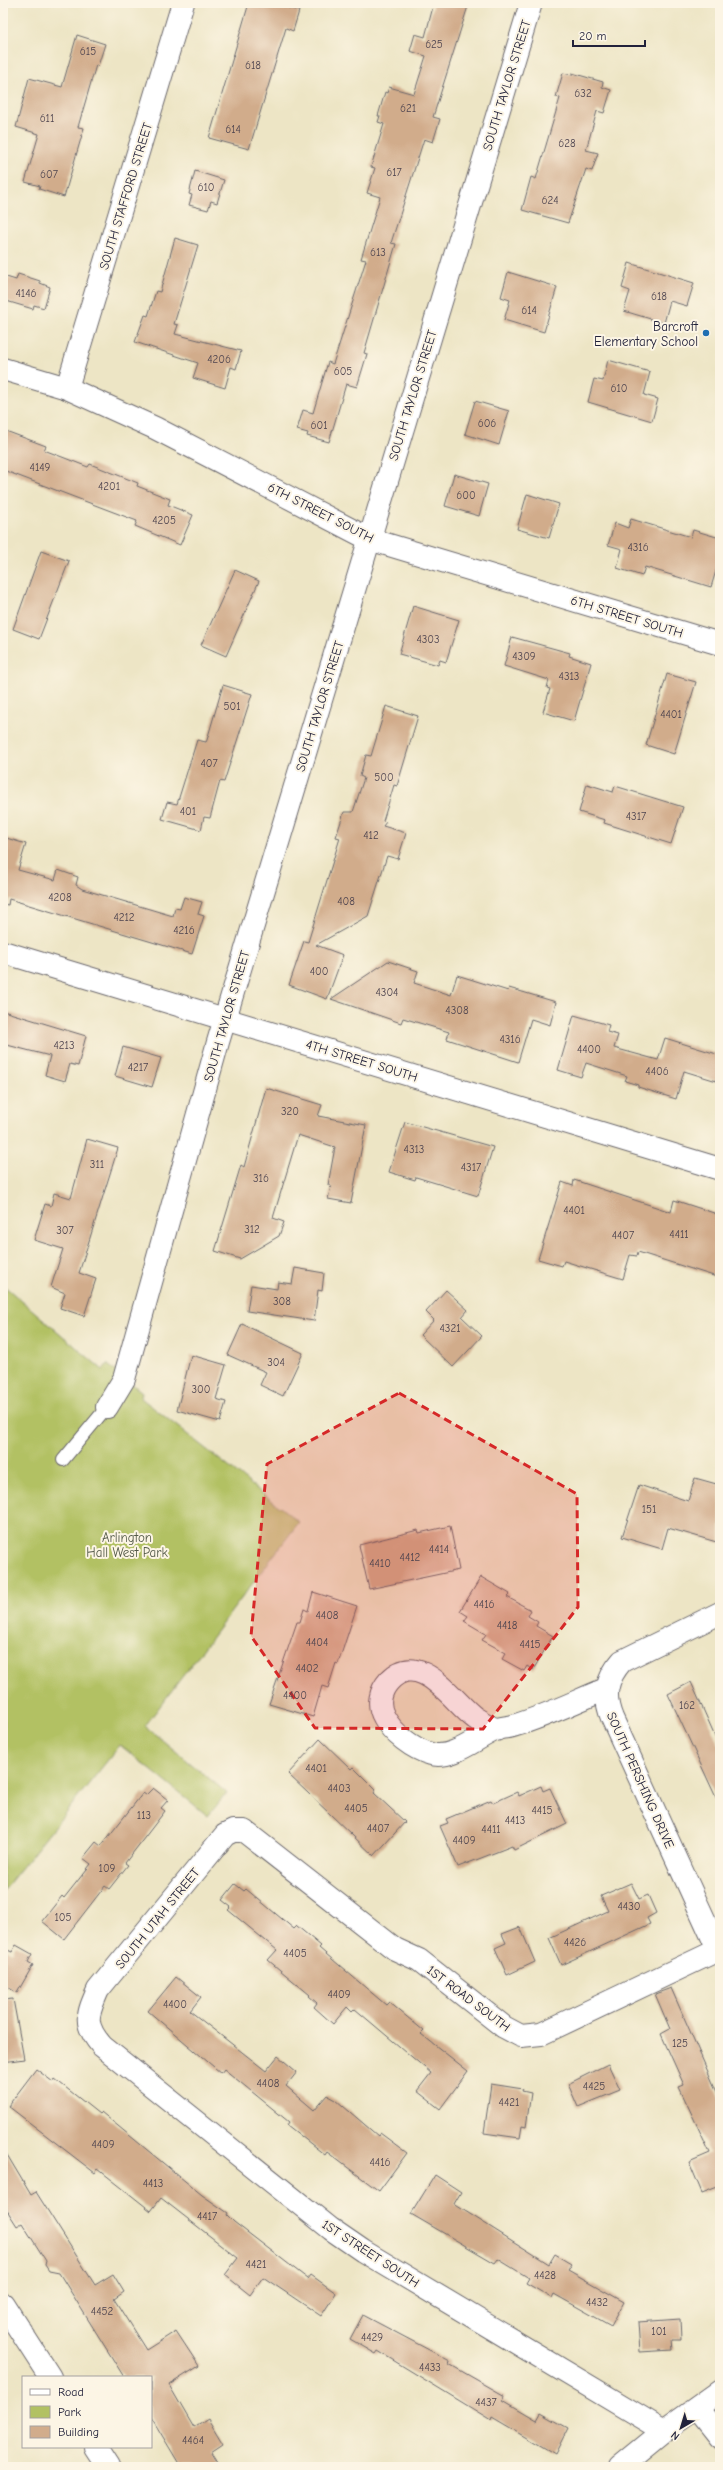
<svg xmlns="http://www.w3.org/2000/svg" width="723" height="2470" viewBox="0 0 723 2470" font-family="'Comic Neue',sans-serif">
	<rect width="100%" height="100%" fill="#fcf5e5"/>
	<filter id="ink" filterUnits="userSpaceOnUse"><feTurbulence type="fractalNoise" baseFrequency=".025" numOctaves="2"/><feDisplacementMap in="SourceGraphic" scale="8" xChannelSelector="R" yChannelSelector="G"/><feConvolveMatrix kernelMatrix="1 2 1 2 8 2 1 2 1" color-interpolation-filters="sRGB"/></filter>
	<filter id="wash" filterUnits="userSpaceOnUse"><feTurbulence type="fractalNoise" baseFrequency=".012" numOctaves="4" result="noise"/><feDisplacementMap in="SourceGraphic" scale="16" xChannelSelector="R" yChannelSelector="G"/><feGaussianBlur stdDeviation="0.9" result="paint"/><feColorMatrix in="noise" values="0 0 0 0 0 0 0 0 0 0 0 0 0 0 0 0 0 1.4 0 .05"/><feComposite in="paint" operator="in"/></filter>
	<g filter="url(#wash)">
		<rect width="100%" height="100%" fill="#ede5c5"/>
		<polygon fill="#b2c163" stroke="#6a724f" points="3,1285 103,1370 107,1364 142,1392 141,1398 299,1522 145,1726 227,1793 208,1816 120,1745 3,1891"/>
		<g id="blocks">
			<g fill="#d1ac8b">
				<polygon points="249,3 272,3 299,11 293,31 286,28 249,149 209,138"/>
				<polygon points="434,3 469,3 433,117 440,119 433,142 424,139 391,243 396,244 364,353 367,354 357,387 346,384 329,442 307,436 308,433 297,430 303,410 313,413 328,362 333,364 366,260 361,259 380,197 367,193 375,168 371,167 384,124 378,122 380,116 378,116 385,92 387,93 389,87 414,94 426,56 410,51 415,34 425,37"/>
				<polygon points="77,35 105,44 98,66 96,65 78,127 84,128 64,197 39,189 40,186 25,182 39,134 16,127 29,78 62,87"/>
				<polygon points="563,73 572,75 572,73 603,82 602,87 611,90 604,113 597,111 586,150 598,153 592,171 586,169 568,223 522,210 531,177 536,179 560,98 556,97"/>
				<polygon points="195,171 224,180 217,203 211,201 208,210 189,205 192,195 189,194"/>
				<polygon points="175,238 198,245 174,324 178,325 175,334 241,351 236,369 231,367 225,388 193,378 198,363 135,342 145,315 148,316 156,291 160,292"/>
				<polygon points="629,263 694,283 687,306 670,301 664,323 624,311 630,291 622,288"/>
				<polygon points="508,272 557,287 544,332 504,320 510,300 501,297"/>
				<polygon points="18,274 40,281 40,283 50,287 44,308 34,305 33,309 3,300 3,276 16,280"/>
				<polygon points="608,360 650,372 644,395 658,399 652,421 588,402 594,379 603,381"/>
				<polygon points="475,401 509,411 499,445 465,434"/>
				<polygon points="3,430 46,446 44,450 88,467 90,464 138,483 137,486 170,499 168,505 193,515 180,545 135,526 137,521 3,470"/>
				<polygon points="454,474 488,484 479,516 445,506"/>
				<polygon points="527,494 559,504 549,538 517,529"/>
				<polygon points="631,519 691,537 693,530 720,538 720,558 711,587 645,567 642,576 617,568 622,549 608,545 615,523 628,528"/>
				<polygon points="41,551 69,561 39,639 13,629"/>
				<polygon points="235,570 259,581 226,656 201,645"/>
				<polygon points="413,606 459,620 446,662 440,660 438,665 399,654"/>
				<polygon points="512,637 570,653 569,656 591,663 574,721 543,712 550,689 547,688 549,680 504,666"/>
				<polygon points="667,674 696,682 674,754 646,745"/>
				<polygon points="223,685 252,694 224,782 220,781 210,818 204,817 201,830 162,819 167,802 177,804 197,740 206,742 207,740"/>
				<polygon points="386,706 418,716 397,786 394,785 383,821 386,822 383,826 406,833 398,859 387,856 368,916 316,945 343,955 327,999 289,985 304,941 308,942 340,838 336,837 344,812 353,812 364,778 360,776 366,755 371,756"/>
				<polygon points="587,784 613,792 615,786 683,807 671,844 604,823 605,820 579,812"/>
				<polygon points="3,837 26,844 18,870 55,880 58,870 78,877 76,885 82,889 173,916 175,908 180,909 184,897 202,902 198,914 204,916 192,954 9,899 8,905 3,904"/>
				<polygon points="388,961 418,971 414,983 451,995 457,975 508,991 509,988 556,1002 550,1025 531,1019 518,1062 447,1039 449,1032 403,1018 401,1023 331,999"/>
				<polygon points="3,1011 86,1036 78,1066 70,1064 65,1081 45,1075 50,1056 3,1044"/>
				<polygon points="574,1015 609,1025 607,1032 618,1035 614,1048 658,1060 665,1038 720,1055 720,1082 684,1071 676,1099 638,1087 638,1085 625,1081 627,1076 586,1063 581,1077 558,1070"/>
				<polygon points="123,1047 161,1058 152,1087 115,1076"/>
				<polygon points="266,1088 322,1105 318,1116 366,1125 351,1203 328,1199 331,1186 328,1185 335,1147 298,1135 273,1218 284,1222 279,1236 240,1259 215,1251 241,1165 244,1167"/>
				<polygon points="405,1122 493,1147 478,1196 416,1177 415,1180 389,1172"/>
				<polygon points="87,1139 118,1148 79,1273 96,1279 84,1316 60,1308 65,1293 51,1287 63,1249 34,1240 45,1204 51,1206 54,1193 71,1198"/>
				<polygon points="574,1180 671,1212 674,1200 720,1215 720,1278 638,1252 637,1256 630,1255 623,1279 564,1261 562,1266 538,1259 562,1182 573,1186"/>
				<polygon points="295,1268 324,1273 322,1291 318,1290 314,1321 247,1311 251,1285 277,1289 278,1282 292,1284"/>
				<polygon points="446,1290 468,1310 462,1317 482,1336 453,1367 420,1335 434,1320 426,1312"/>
				<polygon points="242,1324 303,1353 283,1396 260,1385 266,1372 228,1355"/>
				<polygon points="191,1355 226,1365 216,1399 226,1402 220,1422 177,1410"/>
				<polygon points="695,1478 720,1485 720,1543 668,1528 662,1549 622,1537 639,1485 688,1501"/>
				<polygon points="450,1526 459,1570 369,1589 359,1545 418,1530 419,1533"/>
				<polygon points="481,1577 510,1594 507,1597 531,1610 528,1616 538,1622 536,1626 553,1636 533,1670 527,1666 524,1671 502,1659 506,1653 482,1640 486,1634 464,1621 468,1616 460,1611"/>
				<polygon points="313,1592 357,1606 338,1664 336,1663 328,1688 322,1686 313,1717 269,1704 297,1622 300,1622 304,1609 308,1611"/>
				<polygon points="691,1682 720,1747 720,1806 668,1694"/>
				<polygon points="320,1739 351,1769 353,1767 376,1790 374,1793 405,1822 374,1856 288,1774"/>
				<polygon points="541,1786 543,1791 550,1788 567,1824 514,1850 512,1846 458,1867 440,1826 448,1823 446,1819 491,1800 493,1803 517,1792 519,1796"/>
				<polygon points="153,1788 168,1800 161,1808 165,1811 125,1863 128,1865 109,1889 105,1886 64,1939 42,1921 62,1896 64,1898 91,1864 83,1858 96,1842 101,1846 143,1793 146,1795"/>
				<polygon points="631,1883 639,1899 648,1895 656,1913 647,1918 650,1924 561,1965 549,1938 608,1911 601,1896"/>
				<polygon points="235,1884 244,1891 246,1889 294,1929 297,1926 321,1946 319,1948 386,2005 389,2002 424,2031 421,2034 468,2071 440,2109 417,2091 431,2073 355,2009 352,2012 347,2007 333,2024 314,2007 317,2003 309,1996 310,1995 268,1960 277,1950 228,1910 231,1907 222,1900"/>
				<polygon points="520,1927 535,1962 507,1975 495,1948 506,1943 502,1934"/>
				<polygon points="16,1945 32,1954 28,1962 33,1965 17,1993 3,1984 3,1948 12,1952"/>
				<polygon points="176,1977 201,1997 190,2011 266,2071 278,2056 297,2072 286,2086 314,2110 327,2095 336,2100 378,2136 380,2133 407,2153 379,2191 327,2152 325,2155 287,2125 289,2122 224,2069 221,2073 148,2011"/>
				<polygon points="671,1988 720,2099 720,2186 702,2193 689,2162 710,2153 679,2087 684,2085 661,2034 670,2029 655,1994"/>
				<polygon points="13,1999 24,2059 3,2062 3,2000"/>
				<polygon points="608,2064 620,2090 578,2107 568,2084"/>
				<polygon points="36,2069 53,2082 55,2079 99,2114 101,2112 202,2195 228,2213 227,2215 234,2222 308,2279 311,2275 336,2293 321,2316 263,2277 250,2295 225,2275 238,2258 161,2198 151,2211 98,2169 95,2173 8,2106"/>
				<polygon points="491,2084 523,2089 522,2091 531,2093 526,2127 522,2126 520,2138 484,2133"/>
				<polygon points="3,2148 31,2195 36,2192 95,2285 113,2274 124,2292 114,2299 146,2350 176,2331 199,2366 169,2385 194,2428 208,2419 223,2444 211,2452 220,2467 181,2467 151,2417 151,2377 124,2377 59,2273 49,2271 45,2265 46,2261 22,2223 17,2226 3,2204"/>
				<polygon points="435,2175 461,2192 454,2204 549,2264 555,2254 572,2264 568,2270 624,2302 611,2326 554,2294 552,2298 526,2283 529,2278 498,2259 495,2263 411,2214"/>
				<polygon points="363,2315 450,2361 449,2364 505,2396 503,2400 537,2420 541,2413 568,2428 555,2454 492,2417 491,2420 378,2351 376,2354 350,2339"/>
				<polygon points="680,2319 681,2340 672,2340 673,2350 640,2352 638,2322"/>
			</g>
		</g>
	</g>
	<g filter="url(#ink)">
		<use href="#blocks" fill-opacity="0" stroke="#69666b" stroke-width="1"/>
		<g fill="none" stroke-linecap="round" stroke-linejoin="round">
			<g stroke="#69666b" stroke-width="14">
				<polyline id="lane" points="63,1460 107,1407"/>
			</g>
			<g stroke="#69666b" stroke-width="24">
				<g id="street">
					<polyline points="3,369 67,388 155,428 369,539 720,644"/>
					<polyline points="67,388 183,3"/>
					<polyline points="3,952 720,1169"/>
					<polyline points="107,1407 124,1379 218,1042 531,3"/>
					<path d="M496 1730C489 1726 481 1722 475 1718 452 1701 420 1648 389 1681 380 1691 377 1705 384 1717 392 1733 413 1749 431 1754 452 1760 476 1738 495 1730 501 1727 509 1728 516 1725 546 1716 576 1701 606 1689"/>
					<polyline points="3,2304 50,2377"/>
					<polyline points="697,2408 720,2437"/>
					<path d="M664 2431 363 2251 331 2229 102 2046C83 2024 87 2015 98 1990L225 1835 233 1831H244L395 1949 419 1960 504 2027 521 2036 541 2034 718 1950"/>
					<polyline points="95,2447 108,2467"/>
				</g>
			</g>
			<g stroke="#69666b" stroke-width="24">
				<g id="secondary">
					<path d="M720 1613 622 1661C606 1679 603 1696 612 1718L720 1954"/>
					<polyline points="620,2467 664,2431 720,2391"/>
				</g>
			</g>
			<use href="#lane" stroke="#fff" stroke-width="12"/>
			<use href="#street" stroke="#fff" stroke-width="22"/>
			<use href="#secondary" stroke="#fff" stroke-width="22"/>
		</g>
	</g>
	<path fill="#d62828" fill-opacity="0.2" stroke="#d62828" stroke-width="3" stroke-dasharray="8 5" stroke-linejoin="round" d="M399 1393 577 1494 578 1607 483 1729 315 1728 251 1636 267 1464Z"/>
	<circle fill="#1f6fb2" stroke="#fcf5e5" stroke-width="1.5" cx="706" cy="333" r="4"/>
	<g text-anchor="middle" stroke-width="4" stroke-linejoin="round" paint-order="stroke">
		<g font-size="11" fill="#4e444f">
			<text x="434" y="48">625</text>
			<text x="88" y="55">615</text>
			<text x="253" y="69">618</text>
			<text x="583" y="97">632</text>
			<text x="408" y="112">621</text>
			<text x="47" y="122">611</text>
			<text x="233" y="133">614</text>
			<text x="567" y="147">628</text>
			<text x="394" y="176">617</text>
			<text x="49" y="178">607</text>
			<text x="206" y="191">610</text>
			<text x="550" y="204">624</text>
			<text x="378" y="256">613</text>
			<text x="26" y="297">4146</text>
			<text x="659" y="300">618</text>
			<text x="529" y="314">614</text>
			<text x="219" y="363">4206</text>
			<text x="343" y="375">605</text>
			<text x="619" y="392">610</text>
			<text x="487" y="427">606</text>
			<text x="319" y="429">601</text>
			<text x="40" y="471">4149</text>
			<text x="109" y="490">4201</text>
			<text x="466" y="499">600</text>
			<text x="164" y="524">4205</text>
			<text x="638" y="551">4316</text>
			<text x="428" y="643">4303</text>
			<text x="524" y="660">4309</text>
			<text x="569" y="680">4313</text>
			<text x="232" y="710">501</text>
			<text x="671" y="718">4401</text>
			<text x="209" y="767">407</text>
			<text x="384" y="781">500</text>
			<text x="188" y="815">401</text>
			<text x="636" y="820">4317</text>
			<text x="371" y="839">412</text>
			<text x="60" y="901">4208</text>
			<text x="346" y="905">408</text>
			<text x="124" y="921">4212</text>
			<text x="184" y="934">4216</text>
			<text x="319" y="975">400</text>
			<text x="387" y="996">4304</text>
			<text x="457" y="1014">4308</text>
			<text x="510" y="1043">4316</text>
			<text x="64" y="1049">4213</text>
			<text x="589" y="1053">4400</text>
			<text x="138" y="1071">4217</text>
			<text x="657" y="1075">4406</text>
			<text x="290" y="1115">320</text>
			<text x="414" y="1153">4313</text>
			<text x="97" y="1168">311</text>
			<text x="471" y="1171">4317</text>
			<text x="261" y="1182">316</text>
			<text x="574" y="1214">4401</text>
			<text x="252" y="1233">312</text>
			<text x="65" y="1234">307</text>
			<text x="679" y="1238">4411</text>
			<text x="623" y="1239">4407</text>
			<text x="282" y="1305">308</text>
			<text x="450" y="1332">4321</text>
			<text x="276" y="1366">304</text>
			<text x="201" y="1393">300</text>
			<text x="649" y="1513">151</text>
			<text x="439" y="1553">4414</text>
			<text x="410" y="1561">4412</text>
			<text x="380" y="1567">4410</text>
			<text x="484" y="1608">4416</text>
			<text x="327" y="1619">4408</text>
			<text x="507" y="1629">4418</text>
			<text x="317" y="1646">4404</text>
			<text x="530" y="1648">4415</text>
			<text x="307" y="1672">4402</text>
			<text x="295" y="1699">4400</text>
			<text x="687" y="1709">162</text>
			<text x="316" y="1772">4401</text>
			<text x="339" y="1792">4403</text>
			<text x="356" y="1812">4405</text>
			<text x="542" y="1814">4415</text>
			<text x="144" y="1819">113</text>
			<text x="515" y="1824">4413</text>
			<text x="378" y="1832">4407</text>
			<text x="491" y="1833">4411</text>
			<text x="464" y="1844">4409</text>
			<text x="107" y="1872">109</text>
			<text x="629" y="1910">4430</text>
			<text x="63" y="1921">105</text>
			<text x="575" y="1946">4426</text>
			<text x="295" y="1957">4405</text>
			<text x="339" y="1998">4409</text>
			<text x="175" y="2008">4400</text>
			<text x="680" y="2047">125</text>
			<text x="268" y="2087">4408</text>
			<text x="594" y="2090">4425</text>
			<text x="509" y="2106">4421</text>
			<text x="103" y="2148">4409</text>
			<text x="380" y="2166">4416</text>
			<text x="153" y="2187">4413</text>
			<text x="207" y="2220">4417</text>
			<text x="256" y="2268">4421</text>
			<text x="545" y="2279">4428</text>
			<text x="597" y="2306">4432</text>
			<text x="102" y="2315">4452</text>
			<text x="659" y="2335">101</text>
			<text x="372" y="2341">4429</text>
			<text x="430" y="2371">4433</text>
			<text x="486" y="2406">4437</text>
			<text x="193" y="2444">4464</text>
		</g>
		<g font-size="13" fill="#22223b" stroke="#fcf5e5">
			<text transform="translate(506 85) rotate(-73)" y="5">SOUTH TAYLOR STREET</text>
			<text transform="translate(125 196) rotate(-73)" y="5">SOUTH STAFFORD STREET</text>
			<text transform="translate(412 395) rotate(-73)" y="5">SOUTH TAYLOR STREET</text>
			<text transform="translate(321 512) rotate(27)" y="5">6TH STREET SOUTH</text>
			<text transform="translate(627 616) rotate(17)" y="5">6TH STREET SOUTH</text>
			<text transform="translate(319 706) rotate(-73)" y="5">SOUTH TAYLOR STREET</text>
			<text transform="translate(226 1016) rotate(-74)" y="5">SOUTH TAYLOR STREET</text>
			<text transform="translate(362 1060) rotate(17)" y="5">4TH STREET SOUTH</text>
			<text transform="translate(641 1780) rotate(66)" y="5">SOUTH PERSHING DRIVE</text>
			<text transform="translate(157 1918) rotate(-51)" y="5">SOUTH UTAH STREET</text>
			<text transform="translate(469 1998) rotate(37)" y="5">1ST ROAD SOUTH</text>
			<text transform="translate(371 2253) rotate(33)" y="5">1ST STREET SOUTH</text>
		</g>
		<g font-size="13" fill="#22223b" stroke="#fcf5e5" text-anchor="end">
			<text x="698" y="331">Barcroft<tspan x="698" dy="15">Elementary School</tspan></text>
		</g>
		<g font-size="13" fill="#545a49" stroke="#fcf5e5">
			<text x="127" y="1542">Arlington<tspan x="127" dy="15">Hall West Park</tspan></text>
		</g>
	</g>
	<rect width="723" height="2470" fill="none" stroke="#fcf5e5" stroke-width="16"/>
	<rect x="22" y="2376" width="130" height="72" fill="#fcf5e5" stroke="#a5a1a1"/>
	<rect x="30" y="2389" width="20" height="6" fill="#ffffff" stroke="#a5a1a1"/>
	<text x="58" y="2396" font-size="12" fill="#22223b">Road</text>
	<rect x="30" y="2406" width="20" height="12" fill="#b2c163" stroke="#a5a1a1"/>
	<text x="58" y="2416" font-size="12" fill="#22223b">Park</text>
	<rect x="30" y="2426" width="20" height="12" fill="#d1ac8b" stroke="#a5a1a1"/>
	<text x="58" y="2436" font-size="12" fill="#22223b">Building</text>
	<g transform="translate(681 2428) rotate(218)" stroke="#fcf5e5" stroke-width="3" paint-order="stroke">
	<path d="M0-3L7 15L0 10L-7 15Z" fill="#22223b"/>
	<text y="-6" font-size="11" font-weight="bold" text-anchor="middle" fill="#22223b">N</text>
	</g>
	<path d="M573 40v6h72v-6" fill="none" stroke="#22223b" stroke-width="2"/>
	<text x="579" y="40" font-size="12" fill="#22223b" stroke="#fcf5e5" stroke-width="3" paint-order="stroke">20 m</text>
</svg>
